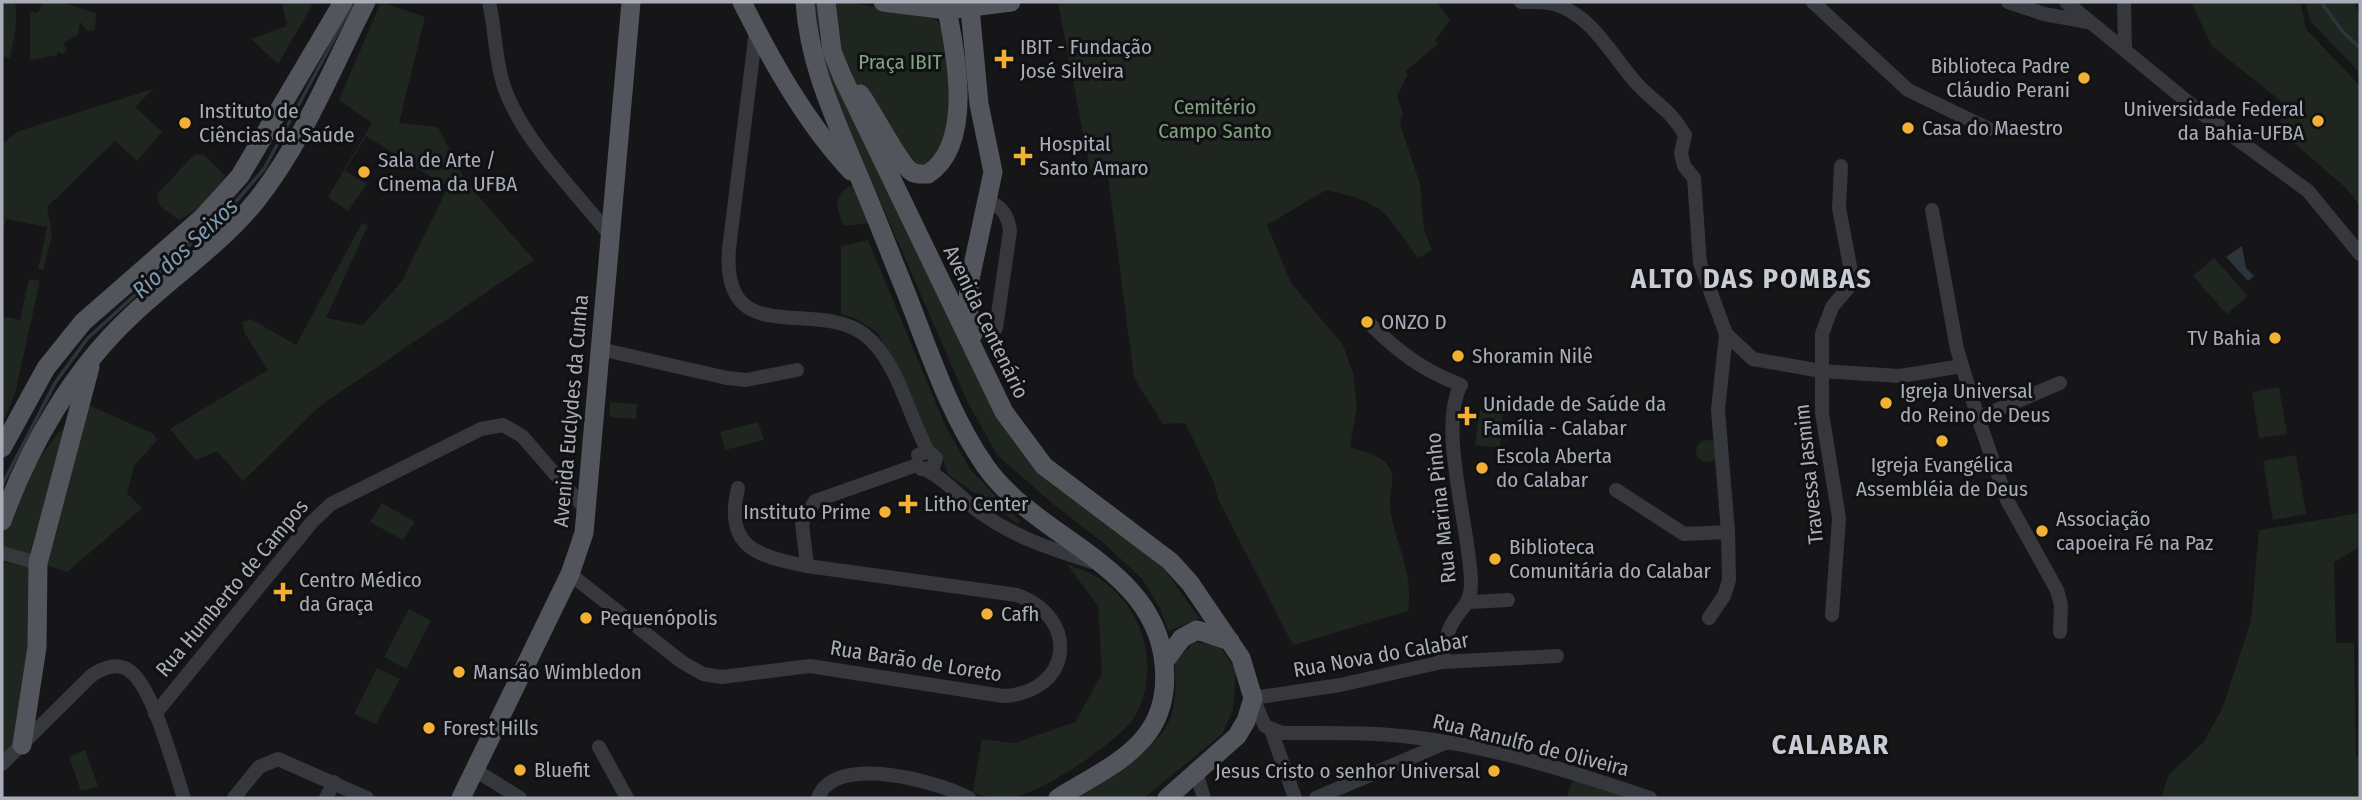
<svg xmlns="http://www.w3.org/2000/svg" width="2362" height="800" viewBox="0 0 2362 800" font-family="'Fira Sans Condensed',sans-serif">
	<rect width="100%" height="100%" fill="#161618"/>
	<g fill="#1e261f">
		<path d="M2 2H15C18 21 14 39 10 58L2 56Z"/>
		<polygon points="43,2 61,2 96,13 95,30 88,31 80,22 78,35 63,43 67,50 63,54 58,51 57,55 30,60 30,12 38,13"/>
		<polygon points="282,2 314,2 278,64 251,39 287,26"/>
		<polygon points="381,2 425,17 399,123 438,127 466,182 534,260 320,406 243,481 217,451 197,460 194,458 170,429 268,370 244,332 243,322 251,319 296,345 362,223 368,225 326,318 363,325 402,281 448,187 366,136 345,171 367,184 348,211 328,197 372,123 339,100"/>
		<polygon points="811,2 820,2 998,413 1113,526 1164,569 1200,619 1168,631 1160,608 1142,579 1105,544 1052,503 997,455 967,401 823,69"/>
		<path d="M831 2H849L935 19 939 23C950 62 956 103 946 143 943 153 930 165 924 174L845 78Z"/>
		<path d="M1058 2H1437L1450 20 1435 40 1438 44 1405 72 1408 74 1397 96 1403 113 1400 124 1420 184 1424 230 1432 250 1418 258C1385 212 1384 202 1326 190L1267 225 1291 283 1343 345 1353 373 1357 406 1350 447C1364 452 1385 455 1391 471 1395 481 1388 497 1390 509 1396 545 1414 574 1408 611L1293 645 1218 499 1214 482 1185 423 1163 424 1134 378 1107 168 1090 170Z"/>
		<polygon points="2191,2 2300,2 2306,29 2360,86 2360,206 2346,188 2280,131 2282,102 2212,46"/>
		<polygon points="2305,2 2355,2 2360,20 2360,73 2311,22"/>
		<polygon points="153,89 135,107 162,132 137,161 115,141 47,207 52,235 43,270 38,269 47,227 6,219 2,237 2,144 19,131"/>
		<polygon points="195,154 204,155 226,176 199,208 179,220 160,206 157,194"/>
		<path d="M853 185 872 223 844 226C836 209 832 193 853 185Z"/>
		<polygon points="868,240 945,425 970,469 1020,521 1018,524 948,474 941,454 931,443 878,333 857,319 841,314 841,246"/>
		<polygon points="2214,258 2248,296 2227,314 2193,276"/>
		<polygon points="29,279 40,281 15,393 2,425 2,316 20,320"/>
		<polygon points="2279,387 2287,434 2259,438 2252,392"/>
		<polygon points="610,402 637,404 636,419 610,417"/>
		<path d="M84 403 154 434 157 440 134 466 127 493 142 508 67 572 2 550C2 498 52 440 84 403Z"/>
		<polygon points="1480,410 1503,412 1500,448 1475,445"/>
		<polygon points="758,422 764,440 725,450 720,432"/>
		<circle cx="1707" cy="451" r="11"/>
		<polygon points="2296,455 2306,514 2273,520 2263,461"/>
		<polygon points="382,503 415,522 403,540 370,522"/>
		<polygon points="2360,513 2360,547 2334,562 2336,643 2354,643 2356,757 2360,757 2360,798 2161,798 2169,774 2203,743 2222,709 2251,621 2259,530"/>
		<polygon points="2,562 32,568 33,618 17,742 2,758"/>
		<path d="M1067 564C1076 568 1088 571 1097 577 1142 605 1161 664 1137 713 1124 739 1044 791 1015 797 1000 800 987 798 973 792L982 739 1015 743 1075 722 1102 674 1098 606Z"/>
		<polygon points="409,609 431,621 406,669 384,657"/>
		<path d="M1195 642 1219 645 1236 670 1233 710 1222 734 1144 798H1078C1109 778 1147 758 1167 725 1178 707 1175 681 1175 661Z"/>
		<polygon points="377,668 400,679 376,724 354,714"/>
		<polygon points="85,750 98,786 81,791 69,757"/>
		<polygon points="1574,778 1640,798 1566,798"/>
	</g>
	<polygon fill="#2c353c" points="2242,246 2246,268 2254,276 2248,281 2226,257"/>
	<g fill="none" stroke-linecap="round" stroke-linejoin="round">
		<g stroke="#2c353c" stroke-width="3.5">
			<polyline points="2321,2 2343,32 2360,48"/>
			<polyline points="2,485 55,383 87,339 232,206 264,169 354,2"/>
		</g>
		<g stroke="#37383d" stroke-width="14">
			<path d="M489 2C496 32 495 68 508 97 528 145 577 194 610 235"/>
			<path d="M1521 2C1532 2 1544 1 1554 4 1593 15 1612 57 1638 85 1656 104 1671 110 1685 135L1681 153 1684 166 1694 178 1700 263 1726 334 1718 410 1728 532 1729 580 1724 596 1709 618"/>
			<polyline points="1813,2 1908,90 1989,129"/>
			<polyline points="2008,2 2044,14 2088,22"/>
			<polyline points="2066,2 2200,112 2308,191 2360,254"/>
			<polyline points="2124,2 2125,50"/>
			<path d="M756 31 729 249C721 352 816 297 865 335 898 361 908 415 928 451"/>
			<path d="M988 201C1003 207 1008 216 1010 231L996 328"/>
			<polyline points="1932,210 1957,349 1978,418 2007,500 2057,590 2061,605 2060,632"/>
			<path d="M1369 323C1398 352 1424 371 1461 385 1437 427 1471 533 1471 583 1471 608 1457 609 1449 630 1444 640 1443 651 1442 662"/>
			<polyline points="1726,334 1753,359 1821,371 1900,376 1962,366"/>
			<polyline points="600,349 727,378 746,380 797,370"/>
			<polyline points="1978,418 2060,383"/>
			<polyline points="918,455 928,451 936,458 933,468 921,469"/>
			<path d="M928 471C948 481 960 498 978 511 1014 537 1051 549 1092 562"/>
			<path d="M738 488C724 547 756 556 807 566"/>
			<polyline points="1616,490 1684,534 1728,532"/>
			<polyline points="2,553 38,563"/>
			<path d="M570 574 682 662 703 674 722 677 810 666 1003 696C1072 693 1081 618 1017 595L807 566 802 523 815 501 917 465"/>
			<polyline points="1470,602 1508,600"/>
			<polyline points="1832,615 1839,518 1822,413 1822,334 1832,307 1853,282 1839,208 1841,166"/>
			<path d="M1557 656 1442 662 1340 685 1253 698 1265 726 1282 733C1324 733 1368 732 1411 737 1492 746 1573 772 1650 798"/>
			<polyline points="155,714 312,522 331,504 481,429 503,425 522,436 587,511"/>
			<polyline points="1271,730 1295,798"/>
			<polyline points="599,747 627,798"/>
			<path d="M2 764 91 676C102 668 119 661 131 672 154 690 174 769 184 798"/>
			<polyline points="475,770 520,798"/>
			<polyline points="1196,772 1204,798"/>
			<polyline points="234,798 259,767 278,759 367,798"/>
			<polyline points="326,798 334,782"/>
			<path d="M818 798C835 752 939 782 969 798"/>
			<polyline points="1316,798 1445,743"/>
		</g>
		<g stroke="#53555c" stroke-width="19">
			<path d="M742 2C771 60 806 123 851 171"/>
			<path d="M805 2C809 62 832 112 855 167 872 206 887 246 903 285 928 347 947 411 986 467 1038 540 1155 565 1164 664 1172 742 1115 763 1058 798"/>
			<polyline points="826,2 832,51 842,76 1004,412 1044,466 1170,561 1190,583 1241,658 1253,698 1246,721 1237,736 1167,798"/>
			<polyline points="883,2 947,10 1011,2"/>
			<polyline points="970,8 979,104 993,172 969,284 968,308 973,334"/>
			<path d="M860 94C872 110 901 167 912 172 917 175 923 174 928 174 974 144 956 54 947 10"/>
			<polyline points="2,448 46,368 83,322 202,218 240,176 343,2"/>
			<path d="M2 521C29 446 73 370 131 316 172 277 220 245 256 201 303 142 332 68 366 2"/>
			<polyline points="1164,662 1182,638 1197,630 1230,641"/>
			<polyline points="22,745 37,647 38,563 90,367"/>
			<polyline points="461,798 570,574 584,533 631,2"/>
		</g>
	</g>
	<g fill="#f2b134" stroke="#111113" stroke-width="2.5">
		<path d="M1000.5 48.5h7v7h7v7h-7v7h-7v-7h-7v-7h7z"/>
		<circle cx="2084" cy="78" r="7"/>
		<circle cx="2318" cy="121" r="7"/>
		<circle cx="185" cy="123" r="7"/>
		<circle cx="1908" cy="128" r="7"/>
		<path d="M1019.5 145.5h7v7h7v7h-7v7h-7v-7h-7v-7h7z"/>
		<circle cx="364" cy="172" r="7"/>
		<circle cx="1367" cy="322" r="7"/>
		<circle cx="2275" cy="338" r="7"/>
		<circle cx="1458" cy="356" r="7"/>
		<circle cx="1886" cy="403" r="7"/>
		<path d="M1463.5 405.5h7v7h7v7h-7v7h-7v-7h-7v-7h7z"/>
		<circle cx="1942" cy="441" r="7"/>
		<circle cx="1482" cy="468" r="7"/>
		<path d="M904.5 493.5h7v7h7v7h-7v7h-7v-7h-7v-7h7z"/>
		<circle cx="885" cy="512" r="7"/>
		<circle cx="2042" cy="531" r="7"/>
		<circle cx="1495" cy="559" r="7"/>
		<path d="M279.5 581.5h7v7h7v7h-7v7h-7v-7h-7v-7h7z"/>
		<circle cx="987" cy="614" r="7"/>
		<circle cx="586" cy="618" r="7"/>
		<circle cx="459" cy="672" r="7"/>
		<circle cx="429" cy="728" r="7"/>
		<circle cx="520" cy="770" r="7"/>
		<circle cx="1494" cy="771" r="7"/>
	</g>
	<g text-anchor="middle" stroke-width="6" stroke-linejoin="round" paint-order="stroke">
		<g font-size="21" fill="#a8adb8" stroke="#111113" text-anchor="start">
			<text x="1020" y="54">IBIT - Fundação<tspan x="1020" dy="24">José Silveira</tspan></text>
			<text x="2070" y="73" text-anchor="end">Biblioteca Padre<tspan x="2070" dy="24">Cláudio Perani</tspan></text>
			<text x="2304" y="116" text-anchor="end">Universidade Federal<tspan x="2304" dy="24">da Bahia-UFBA</tspan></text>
			<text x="199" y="118">Instituto de<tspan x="199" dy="24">Ciências da Saúde</tspan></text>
			<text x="1922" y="135">Casa do Maestro</text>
			<text x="1039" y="151">Hospital<tspan x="1039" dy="24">Santo Amaro</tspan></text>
			<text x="378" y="167">Sala de Arte /<tspan x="378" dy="24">Cinema da UFBA</tspan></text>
			<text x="1381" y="329">ONZO D</text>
			<text x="2261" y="345" text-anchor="end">TV Bahia</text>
			<text x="1472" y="363">Shoramin Nilê</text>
			<text x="1900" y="398">Igreja Universal<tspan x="1900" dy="24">do Reino de Deus</tspan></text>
			<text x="1483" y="411">Unidade de Saúde da<tspan x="1483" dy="24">Família - Calabar</tspan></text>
			<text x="1496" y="463">Escola Aberta<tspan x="1496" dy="24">do Calabar</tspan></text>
			<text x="1942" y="472" text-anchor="middle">Igreja Evangélica<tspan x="1942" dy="24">Assembléia de Deus</tspan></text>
			<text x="924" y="511">Litho Center</text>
			<text x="871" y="519" text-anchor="end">Instituto Prime</text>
			<text x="2056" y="526">Associação<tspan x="2056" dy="24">capoeira Fé na Paz</tspan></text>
			<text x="1509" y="554">Biblioteca<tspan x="1509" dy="24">Comunitária do Calabar</tspan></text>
			<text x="299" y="587">Centro Médico<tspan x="299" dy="24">da Graça</tspan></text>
			<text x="1001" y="621">Cafh</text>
			<text x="600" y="625">Pequenópolis</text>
			<text x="473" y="679">Mansão Wimbledon</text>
			<text x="443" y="735">Forest Hills</text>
			<text x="534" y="777">Bluefit</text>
			<text x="1480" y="778" text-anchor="end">Jesus Cristo o senhor Universal</text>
		</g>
		<g font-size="21" fill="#7fa381" stroke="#111113">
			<text x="900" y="69">Praça IBIT</text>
			<text x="1215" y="114">Cemitério<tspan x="1215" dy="24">Campo Santo</tspan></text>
		</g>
		<g font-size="21" fill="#a8adb8" stroke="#111113">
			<text transform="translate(986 322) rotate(64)" y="7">Avenida Centenário</text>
			<text transform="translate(571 411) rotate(-85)" y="7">Avenida Euclydes da Cunha</text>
			<text transform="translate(1809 474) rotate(-96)" y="7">Travessa Jasmim</text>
			<text transform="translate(1441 508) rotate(-96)" y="7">Rua Marina Pinho</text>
			<text transform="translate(232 588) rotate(-50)" y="7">Rua Humberto de Campos</text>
			<text transform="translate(1381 655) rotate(-10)" y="7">Rua Nova do Calabar</text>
			<text transform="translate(916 661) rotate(9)" y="7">Rua Barão de Loreto</text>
			<text transform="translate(1531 745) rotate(14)" y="7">Rua Ranulfo de Oliveira</text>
		</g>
		<g font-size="23" font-style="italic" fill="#7f9bb3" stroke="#111113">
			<text transform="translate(185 248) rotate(-43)" y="8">Rio dos Seixos</text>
		</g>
		<g font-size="28" font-weight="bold" letter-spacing="2" fill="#c9ccd4" stroke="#111113">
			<text x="1752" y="288">ALTO DAS POMBAS</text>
			<text x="1831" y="754">CALABAR</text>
		</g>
	</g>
	<rect width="2362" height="800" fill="none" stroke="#a8adb8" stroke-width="7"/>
</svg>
